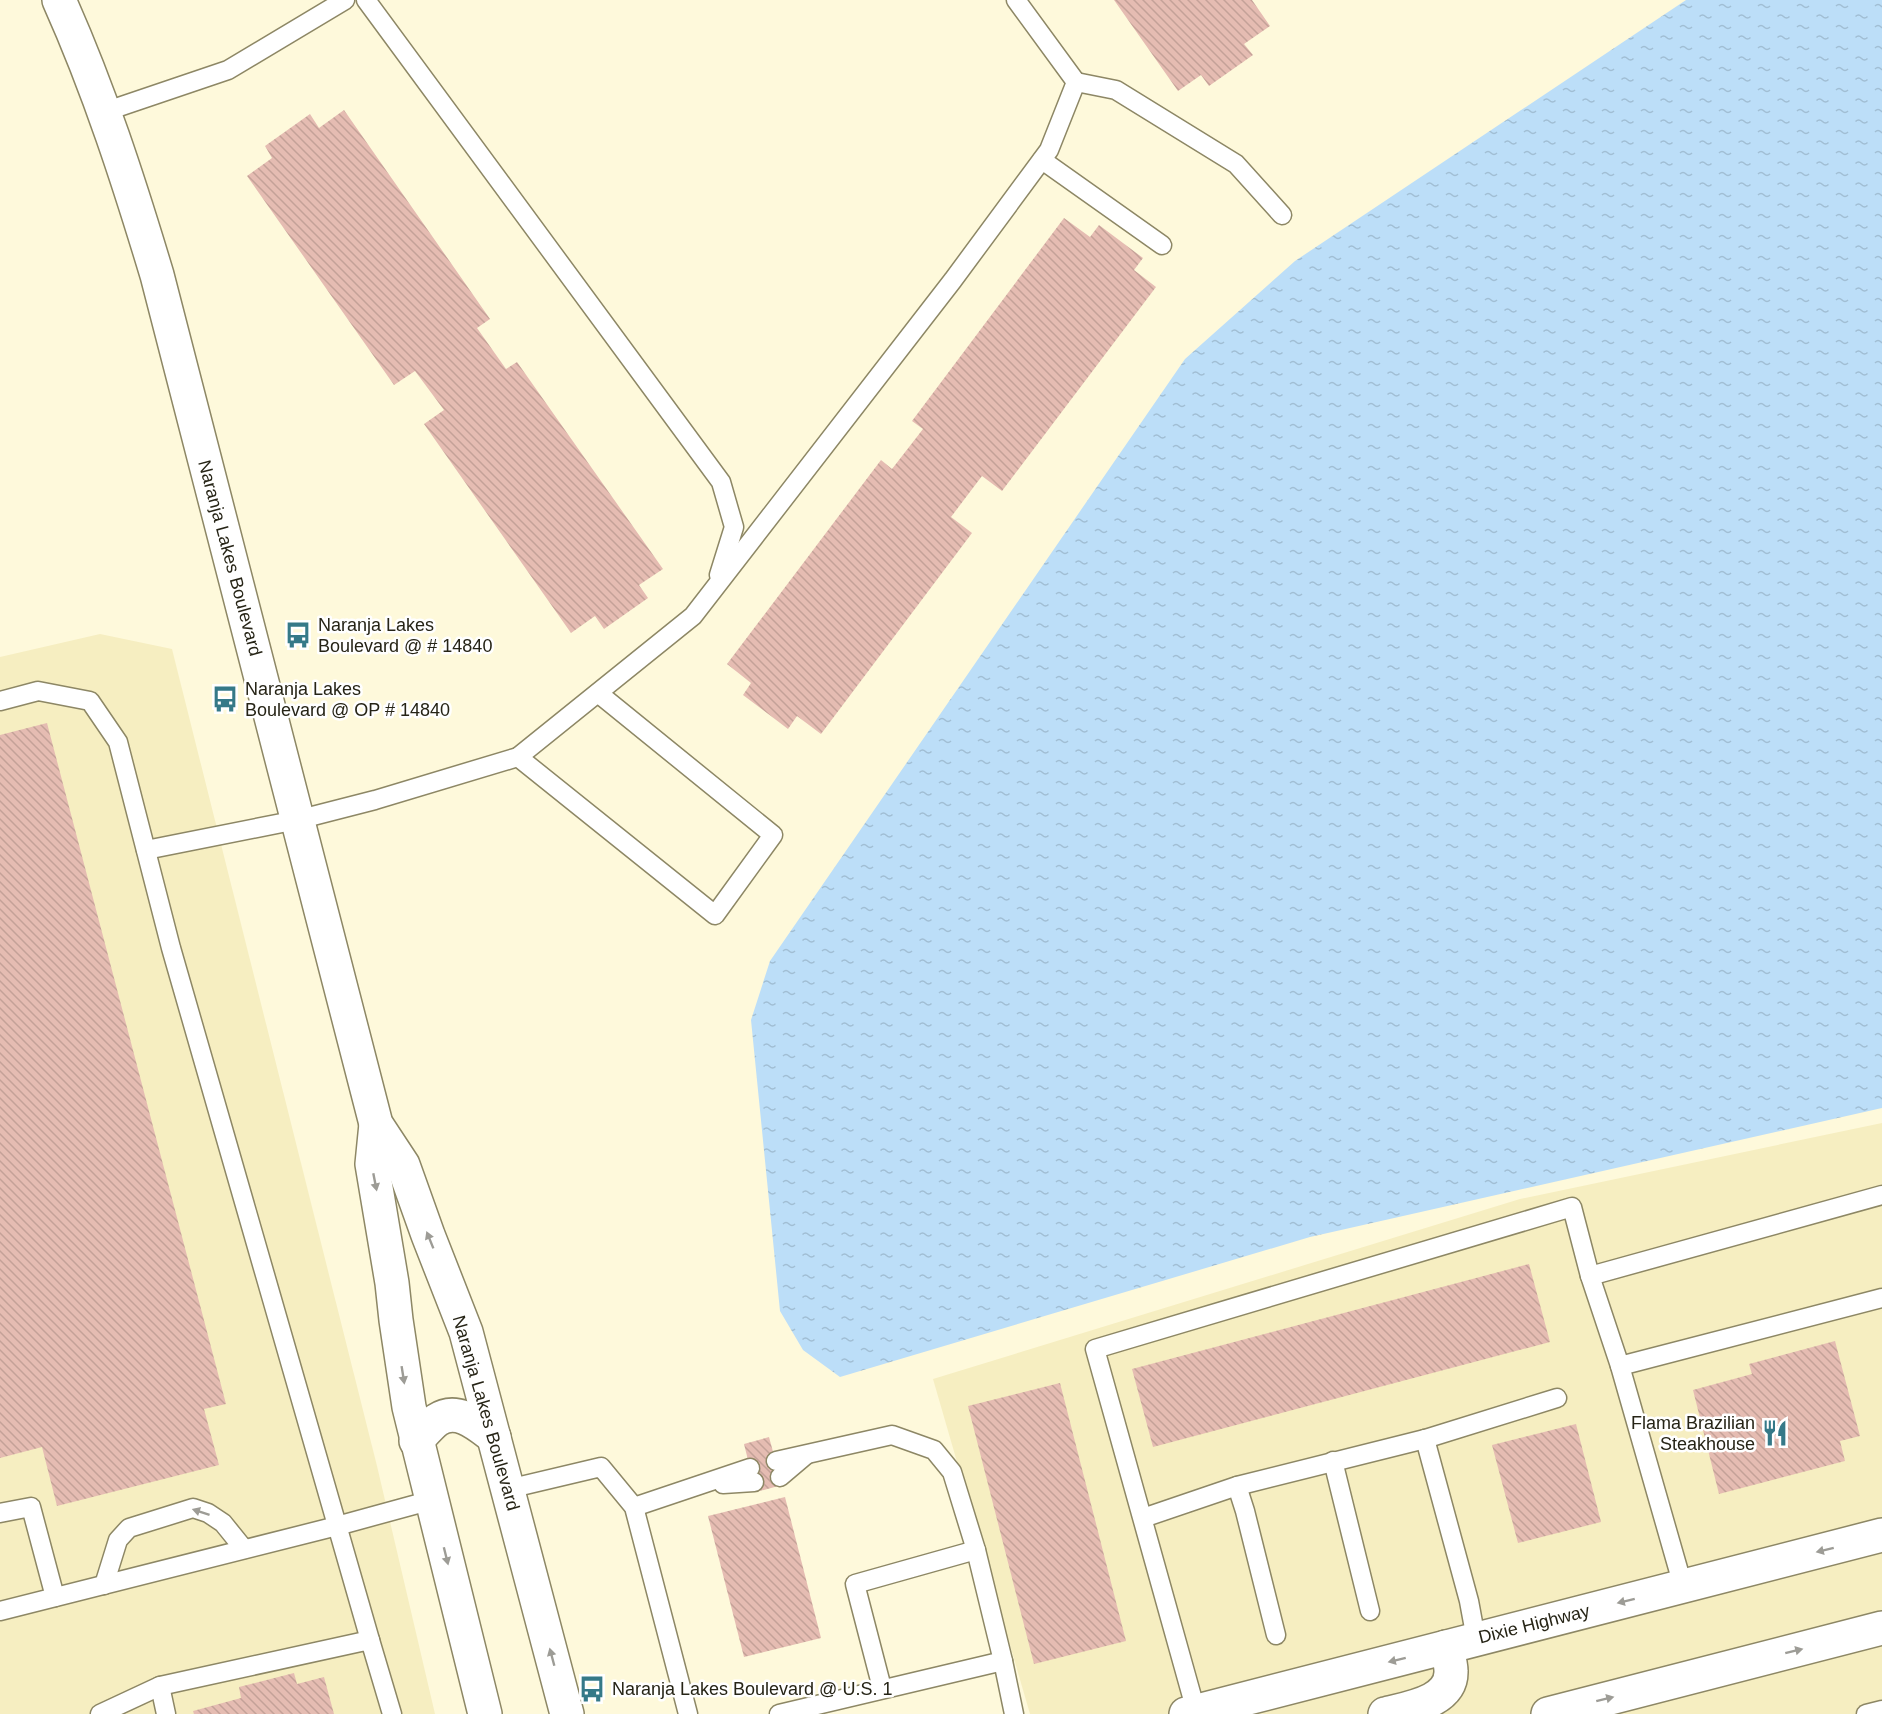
<svg xmlns="http://www.w3.org/2000/svg" width="1882" height="1714" viewBox="0 0 1882 1714" font-family="Arial,sans-serif">
	<defs>
		<pattern id="water-ripples" width="26" height="14" patternUnits="userSpaceOnUse" patternTransform="scale(1.5)"><rect width="26" height="14" fill="#bcdef8"/><path d="M2 4q2-2 4 0t4 0M15 11q2-2 4 0t4 0" fill="none" stroke="#a1bed4"/></pattern>
		<pattern id="building-back-hatch" width="6" height="6" patternUnits="userSpaceOnUse" patternTransform="scale(1.5)"><rect width="6" height="6" fill="#e5bcb2"/><path d="M-1 5l2 2M0 0l6 6M5-1l2 2" fill="none" stroke="#c4a198"/></pattern>
	</defs>
	<rect width="100%" height="100%" fill="#fef9db"/>
	<g fill="#f6eec1">
		<polygon points="100,634 172,649 377,1466 435,1714 0,1714 0,657"/>
		<polygon points="1882,1123 1882,1714 1030,1714 933,1379 1520,1199"/>
	</g>
	<polygon fill="url(#water-ripples)" points="1686,0 1882,0 1882,1108 1310,1237 840,1377 803,1350 780,1311 751,1020 770,961 1185,359 1295,261"/>
	<g fill="url(#building-back-hatch)">
		<polygon points="1114,0 1252,0 1270,26 1244,44 1253,55 1209,86 1201,75 1178,91"/>
		<polygon points="344,110 490,319 477,328 506,369 517,362 663,569 639,585 648,598 604,629 595,616 571,633 424,424 444,410 415,371 394,385 247,176 272,158 265,146 310,114 319,128"/>
		<polygon points="1064,218 1090,237 1099,225 1143,258 1134,270 1156,287 1002,491 982,476 951,517 972,533 821,734 797,716 788,729 743,695 751,683 727,664 881,460 892,469 923,429 912,421"/>
		<polygon points="47,723 226,1404 204,1409 219,1465 57,1506 42,1447 0,1458 0,735"/>
		<polygon points="1529,1264 1550,1342 1153,1447 1132,1369"/>
		<polygon points="1835,1341 1860,1436 1840,1441 1845,1461 1719,1494 1693,1390 1752,1374 1749,1364"/>
		<polygon points="1060,1383 1126,1641 1034,1664 968,1406"/>
		<polygon points="1576,1424 1601,1522 1518,1543 1492,1445"/>
		<polygon points="769,1437 782,1485 756,1492 744,1444"/>
		<polygon points="785,1497 821,1638 744,1657 708,1516"/>
		<polygon points="294,1673 297,1684 324,1677 334,1714 194,1714 193,1711 241,1698 239,1687"/>
	</g>
	<g fill="none" stroke-linecap="round" stroke-linejoin="round">
		<g stroke="#8d8765" stroke-width="21">
			<g id="service">
				<polyline points="366,0 721,482 734,527 719,575"/>
				<polyline points="1076,82 1116,90 1236,164 1282,215"/>
				<polyline points="104,112 228,70 345,0"/>
				<polyline points="1042,160 1162,245"/>
				<polyline points="0,701 38,691 90,701 118,742 171,948 370,1640"/>
				<polyline points="518,757 693,616 953,280 1049,150 1076,82 1016,0"/>
				<polyline points="146,850 297,820 375,800 518,757 715,915 773,835 598,693"/>
				<polyline points="1590,1276 1882,1195"/>
				<polyline points="1620,1366 1882,1298"/>
				<polyline points="1425,1439 1469,1601 1476,1639"/>
				<polyline points="776,1461 892,1435 934,1450 952,1472 976,1550 1003,1661 779,1714"/>
				<polyline points="1333,1461 1370,1611"/>
				<polyline points="780,1477 806,1455"/>
				<polyline points="723,1484 754,1482"/>
				<polyline points="1237,1486 1245,1511 1276,1635"/>
				<polyline points="508,1489 601,1467 634,1507 688,1714"/>
				<polyline points="634,1507 750,1468"/>
				<polyline points="0,1513 31,1507 55,1597"/>
				<polyline points="1143,1518 1237,1486 1425,1439 1557,1398"/>
				<polyline points="104,1585 118,1540 129,1528 193,1508 208,1513 223,1523 244,1549"/>
				<polyline points="0,1611 337,1526 432,1500"/>
				<polyline points="1003,1661 1014,1714"/>
				<polyline points="160,1686 166,1714"/>
				<polyline points="882,1688 855,1584 976,1550"/>
				<polyline points="1196,1711 1095,1349 1572,1207 1590,1276 1620,1366 1683,1586"/>
				<polyline points="100,1714 160,1686 370,1640 392,1714"/>
				<polyline points="1866,1714 1882,1710"/>
			</g>
		</g>
		<g stroke="#8d8765" stroke-width="36">
			<g id="minor">
				<path d="M59 0C99 89 129 182 157 275L376 1124 403 1165 428 1235 466 1332 567 1714"/>
				<polyline points="376,1124 372,1164 392,1283 396,1320 409,1407 485,1714"/>
				<path d="M416 1441C423 1434 430 1425 437 1420 458 1406 479 1426 494 1437"/>
			</g>
		</g>
		<g stroke="#8d8765" stroke-width="36">
			<g id="trunk">
				<polyline points="1186,1714 1882,1535"/>
				<path d="M1385 1714C1408 1708 1452 1702 1451 1671 1451 1663 1448 1655 1446 1647"/>
				<polyline points="1548,1714 1882,1628"/>
			</g>
		</g>
		<use href="#service" stroke="#fff" stroke-width="18"/>
		<use href="#minor" stroke="#fff" stroke-width="33"/>
		<use href="#trunk" stroke="#fff" stroke-width="33"/>
	</g>
	<defs><path id="oneway-solid" d="M-6-.8H1V-3.2L6.5 0L1 3.2V.8H-6Z" transform="scale(1.5)"/></defs>
	<g fill="#9d9c96">
		<use href="#oneway-solid" transform="translate(375 1182) rotate(79)"/>
		<use href="#oneway-solid" transform="translate(430 1240) rotate(-112)"/>
		<use href="#oneway-solid" transform="translate(403 1375) rotate(81)"/>
		<use href="#oneway-solid" transform="translate(201 1512) rotate(-162)"/>
		<use href="#oneway-solid" transform="translate(1825 1550) rotate(166)"/>
		<use href="#oneway-solid" transform="translate(446 1556) rotate(76)"/>
		<use href="#oneway-solid" transform="translate(1626 1601) rotate(166)"/>
		<use href="#oneway-solid" transform="translate(1794 1651) rotate(-14)"/>
		<use href="#oneway-solid" transform="translate(552 1657) rotate(-105)"/>
		<use href="#oneway-solid" transform="translate(1397 1660) rotate(166)"/>
		<use href="#oneway-solid" transform="translate(1605 1699) rotate(-14)"/>
	</g>
	<defs>
		<g id="bus-bare" transform="scale(2.07)"><path d="M-5-6H5V4H4V6H2V4H-2V6H-4V4H-5ZM-3.5-4V0h7V-4ZM-3.5 1.2v1.5H-2V1.2ZM2 1.2v1.5H3.5V1.2Z" fill="#357988" stroke="#fff" stroke-width="2.5" paint-order="stroke"/></g>
		<g id="restaurant-bare" transform="scale(2.07)"><path d="M-5-6h1v4h1v-4h1v4h1v-4h1v5L-1.5 .5V6h-2V.5L-5-1ZM5-6V6H3V1.5H1.5Q1.5-4 5-6Z" fill="#357988" stroke="#fff" stroke-width="2.5" paint-order="stroke"/></g>
	</defs>
	<g fill-rule="evenodd">
		<use href="#bus-bare" x="298" y="635"/>
		<use href="#bus-bare" x="225" y="699"/>
		<use href="#restaurant-bare" x="1775" y="1433"/>
		<use href="#bus-bare" x="592" y="1689"/>
	</g>
	<g text-anchor="middle" stroke-width="5" stroke-linejoin="round" paint-order="stroke">
		<g font-size="18" fill="#262416" stroke="#fff">
			<text transform="translate(230 558) rotate(75)" y="6">Naranja Lakes Boulevard</text>
			<text transform="translate(486 1413) rotate(74)" y="6">Naranja Lakes Boulevard</text>
			<text transform="translate(1534 1624) rotate(-14)" y="6">Dixie Highway</text>
		</g>
		<g font-size="18" fill="#262416" stroke="#fff" text-anchor="start">
			<text x="318" y="631">Naranja Lakes<tspan x="318" dy="21">Boulevard @ # 14840</tspan></text>
			<text x="245" y="695">Naranja Lakes<tspan x="245" dy="21">Boulevard @ OP # 14840</tspan></text>
			<text x="1755" y="1429" text-anchor="end">Flama Brazilian<tspan x="1755" dy="21">Steakhouse</tspan></text>
			<text x="612" y="1695">Naranja Lakes Boulevard @ U.S. 1</text>
		</g>
	</g>
</svg>
